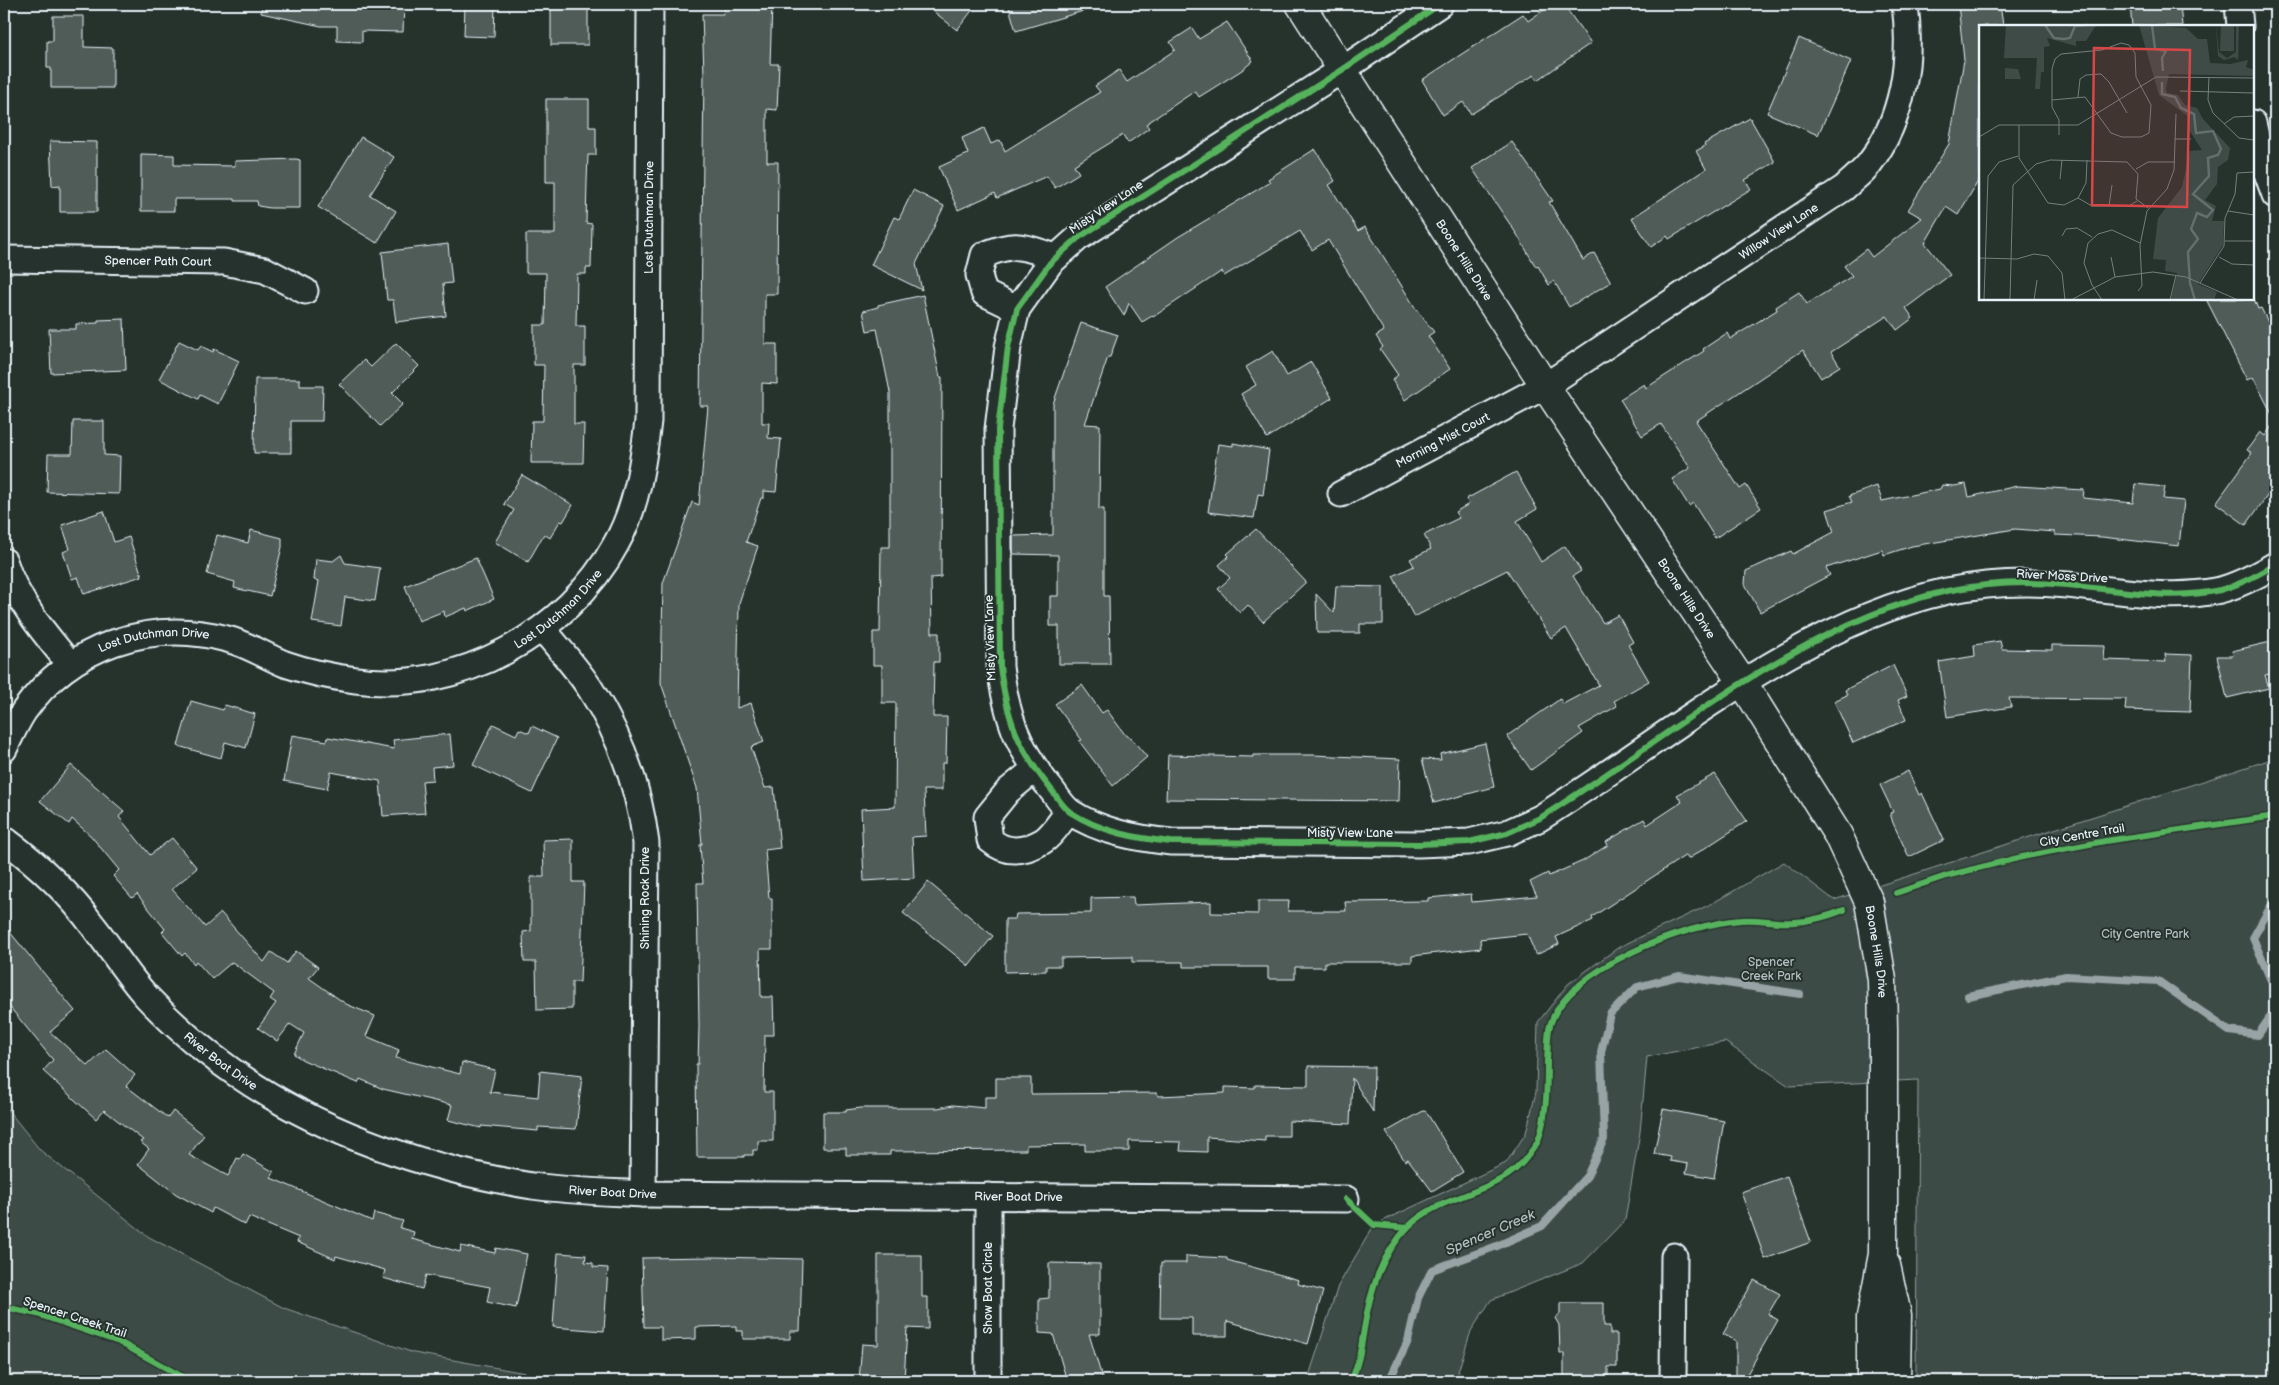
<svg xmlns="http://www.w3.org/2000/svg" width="2279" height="1385" viewBox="0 0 2279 1385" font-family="'Balsamiq Sans',sans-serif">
	<rect width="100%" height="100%" fill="#26332d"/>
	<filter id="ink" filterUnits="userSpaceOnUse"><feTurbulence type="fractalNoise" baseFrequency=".02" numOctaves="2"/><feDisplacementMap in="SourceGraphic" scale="10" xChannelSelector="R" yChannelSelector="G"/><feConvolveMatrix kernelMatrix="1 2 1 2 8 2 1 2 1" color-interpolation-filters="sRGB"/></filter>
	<g filter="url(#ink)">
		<g fill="#3e4b47" stroke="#939ea0">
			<polygon points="2275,758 2275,1381 1916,1381 1918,1080 1789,1086 1725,1042 1647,1057 1640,1132 1625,1220 1583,1263 1491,1300 1471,1331 1455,1381 1304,1381 1309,1376 1338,1286 1374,1225 1506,1163 1526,1133 1536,1092 1538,1022 1568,984 1619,947 1711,904 1784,862 1834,900"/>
			<polygon points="4,1105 40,1150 149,1237 284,1308 414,1353 570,1381 4,1381"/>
			<polygon points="1235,1377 1258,1381 1165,1381 1169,1380"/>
		</g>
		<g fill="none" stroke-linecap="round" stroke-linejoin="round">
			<g stroke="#98a3a5" stroke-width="8">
				<polyline points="2275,899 2253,938 2275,990"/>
				<polyline points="1968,996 2066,976 2158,981 2229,1031 2258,1035 2275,1010"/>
				<polyline points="1389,1381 1408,1341 1418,1298 1432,1270 1497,1246 1542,1226 1587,1176 1604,1139 1601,1052 1610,1014 1637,987 1679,976 1800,994"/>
			</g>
		</g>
		<g fill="#505c59" stroke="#e8f1f8">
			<polygon points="262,4 404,4 403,32 362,31 362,42 337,41 337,26 321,26 261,13"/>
			<polygon points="465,4 495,4 494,37 464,36"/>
			<rect x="551" y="4" width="37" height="41"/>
			<polygon points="725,4 772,4 770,64 779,64 777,110 767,109 767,162 778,162 777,294 765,294 765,344 777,344 777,384 762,383 762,423 769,423 768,438 781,439 776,492 764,491 764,498 761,498 746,542 758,546 739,603 737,708 751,703 764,742 751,747 765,788 774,787 780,848 765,850 769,898 772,898 772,949 760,949 761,997 773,997 774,1035 765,1035 764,1092 773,1092 773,1141 758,1141 758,1150 753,1150 753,1155 744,1155 744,1157 697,1157 696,1064 698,1064 699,1027 697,883 703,883 700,845 702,844 697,788 661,683 663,583 692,502 699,505 708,406 700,406 704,74 702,14 723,14"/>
			<polygon points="924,4 977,4 957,30"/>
			<polygon points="1008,4 1089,4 1090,9 1016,31"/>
			<polygon points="1552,4 1563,4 1591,43 1538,80 1534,75 1471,114 1463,102 1443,115 1422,80 1523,14 1528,21"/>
			<polygon points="1958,4 2000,4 2003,26 1980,26 1980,178 1958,215 1946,207 1925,243 1950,275 1906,308 1913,318 1897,330 1887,316 1831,352 1840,366 1821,378 1803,350 1696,421 1740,489 1746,485 1761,508 1715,538 1693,503 1689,506 1672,479 1690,468 1661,424 1642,436 1620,399 1644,384 1646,388 1704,351 1703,349 1727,333 1730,339 1777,310 1776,307 1799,292 1807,304 1852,276 1844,266 1866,249 1872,257 1922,218 1908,210 1949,144 1964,60"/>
			<polygon points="2130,4 2180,4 2182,26 2132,26"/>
			<polygon points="53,16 84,16 84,47 113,48 113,88 51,88 51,68 47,68 47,41 53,41"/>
			<polygon points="1227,22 1253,61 1242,70 1199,97 1195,91 1146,124 1149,128 1128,143 1123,135 1074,165 1079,173 1055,188 1047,176 997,198 995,193 958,210 939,167 968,154 962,138 984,128 991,144 1000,140 1005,151 1100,92 1095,86 1119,70 1127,82 1175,50 1170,42 1192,28 1199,39"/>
			<polygon points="1799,38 1851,61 1818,135 1767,113"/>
			<polygon points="546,99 589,99 589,127 596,127 596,155 588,155 587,182 586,223 592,224 591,268 586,268 586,274 577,274 576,326 585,326 585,365 574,365 574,424 584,424 583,463 531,463 532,421 543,421 544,365 534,365 534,325 545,325 546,273 526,273 526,234 555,234 555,182 546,182"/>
			<polygon points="1750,118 1775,162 1745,180 1751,189 1669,239 1667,236 1651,247 1632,218 1706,169 1696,151 1705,146 1704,144"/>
			<polygon points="361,137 394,157 370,195 396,211 377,243 318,207"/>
			<polygon points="50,141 97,142 97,212 60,212 60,185 52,186"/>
			<polygon points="1512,142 1553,201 1549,202 1583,260 1594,253 1611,282 1569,307 1554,281 1549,285 1538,266 1536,267 1518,236 1472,168"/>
			<polygon points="1315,149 1335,181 1329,185 1358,231 1365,227 1416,309 1434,332 1428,336 1450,369 1405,400 1392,380 1398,375 1380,349 1383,347 1376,336 1384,331 1328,240 1312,250 1300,231 1224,276 1222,271 1153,317 1152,316 1142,322 1129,303 1124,316 1105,287 1178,237 1270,182 1268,179"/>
			<polygon points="141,154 174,155 174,165 235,166 235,161 296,159 300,160 300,208 270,208 258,206 257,201 235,201 235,199 174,199 174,211 141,211"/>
			<polygon points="913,190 944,206 916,264 922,290 871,265 894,217 899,219"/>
			<polygon points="448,244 452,283 443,284 446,316 396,322 393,300 387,300 382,252"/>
			<polygon points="923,295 940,377 942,377 941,577 931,578 932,633 939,633 939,662 934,662 933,717 947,717 946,763 942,763 942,790 924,790 926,836 912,837 914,878 864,881 861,809 895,807 896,703 882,703 882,665 873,665 873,632 880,632 881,547 890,547 890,392 877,329 867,331 863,311 878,307 878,305"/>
			<polygon points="2206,299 2254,299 2258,309 2261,308 2275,336 2275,420 2253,377 2247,380"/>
			<polygon points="124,319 126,370 51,373 49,329 76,329 76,324 98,323 98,320"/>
			<polygon points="1081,323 1118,335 1110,357 1108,357 1085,424 1100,425 1099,509 1104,509 1104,596 1109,596 1110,664 1059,664 1059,626 1050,626 1050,596 1058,596 1058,555 1013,554 1013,536 1053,535 1053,404"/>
			<polygon points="179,341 198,350 201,346 213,352 214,349 239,361 218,404 200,395 198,399 159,379"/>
			<polygon points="396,343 419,366 392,393 403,404 380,426 339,384 364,360 371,367"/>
			<polygon points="1273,351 1287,376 1311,362 1332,398 1267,438 1241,394 1256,385 1246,367"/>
			<polygon points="255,379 300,379 300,386 323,386 322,421 291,421 291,453 254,453"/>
			<polygon points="73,421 104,421 104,455 120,456 119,494 47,492 48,454 72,454"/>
			<polygon points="2275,421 2275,485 2246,525 2216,503 2252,453 2247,450 2260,432 2265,436"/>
			<polygon points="1233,443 1269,450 1263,495 1258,494 1254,518 1208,512 1218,444 1233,446"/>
			<polygon points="1516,472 1537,509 1517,521 1541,562 1565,546 1581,571 1573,576 1603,623 1618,615 1633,642 1628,645 1649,681 1614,701 1617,706 1579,728 1583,733 1531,770 1507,736 1560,699 1563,704 1599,685 1566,628 1551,638 1507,570 1414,617 1393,576 1414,566 1410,559 1431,549 1424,535 1459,518 1455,512 1469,504 1466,499"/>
			<polygon points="522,475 573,505 563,522 560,521 550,538 544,534 528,562 495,542 514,510 504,504"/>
			<polygon points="1966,484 1969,497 2017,486 2084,490 2083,498 2133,503 2135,484 2165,487 2163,499 2184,501 2179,546 2102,537 2055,535 2055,532 2015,529 1912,546 1884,555 1882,550 1826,568 1830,575 1760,612 1745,584 1746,571 1791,551 1793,554 1834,532 1827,510 1852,502 1849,496 1877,486 1882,501 1940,489 1942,485 1954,486"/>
			<polygon points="104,511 114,542 129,537 142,576 84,594 78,577 72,579 63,552 70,549 62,525"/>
			<polygon points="1256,529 1306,582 1263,622 1248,605 1240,613 1218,589 1230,578 1219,565 1229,556 1227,554"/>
			<polygon points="251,530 282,538 282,547 270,596 234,588 235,582 207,574 217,535 248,543"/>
			<polygon points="341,555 345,563 380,568 375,601 345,597 341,626 312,622 319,581 314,580 316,559 333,561"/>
			<polygon points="476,558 494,599 467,611 466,608 445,617 444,611 419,621 405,586"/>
			<polygon points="1336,586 1383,587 1383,624 1360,624 1360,633 1317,633 1316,594 1334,613"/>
			<polygon points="2000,641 2002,649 2052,650 2052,645 2105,646 2104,660 2166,662 2165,654 2192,655 2190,712 2125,710 2126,699 2009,698 2011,707 1947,717 1939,662 1975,656 1974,645"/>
			<polygon points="2275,641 2275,673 2265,675 2269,688 2227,698 2217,656 2233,656 2232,651"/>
			<polygon points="1893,665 1907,696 1898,700 1906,720 1853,743 1834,701 1847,695 1845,690"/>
			<polygon points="1082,685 1102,713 1107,710 1126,736 1130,737 1147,757 1113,786 1079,741 1082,740 1055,704"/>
			<polygon points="191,701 223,710 225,705 255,714 246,748 225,742 221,758 178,746"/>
			<polygon points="493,724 516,735 519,729 529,733 532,726 557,738 532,793 473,765"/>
			<polygon points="450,734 453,765 432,767 433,780 422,781 425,813 383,816 380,781 331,772 327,789 284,781 292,735 327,741 328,737 394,749 393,740"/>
			<polygon points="1485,743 1494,787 1434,803 1422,759 1441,760 1440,754"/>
			<polygon points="1168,755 1253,757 1253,755 1313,755 1400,759 1399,801 1166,799"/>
			<polygon points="71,765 124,811 119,817 150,855 172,838 197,868 172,889 205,927 221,913 264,962 271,952 287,963 296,951 318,967 309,978 346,1004 375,1016 366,1036 399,1050 396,1058 460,1074 462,1062 495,1070 490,1092 538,1097 540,1071 582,1076 576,1129 538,1127 538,1131 481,1126 481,1128 448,1120 452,1105 383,1089 360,1079 358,1083 303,1060 294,1054 304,1033 290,1024 277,1041 258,1028 276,1003 270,999 274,993 232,962 212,979 196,961 194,964 185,953 182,956 162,932 165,929 137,894 132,898 113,876 119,870 91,836 72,819 69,824 40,801"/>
			<polygon points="1908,771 1919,795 1922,793 1944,840 1909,857 1893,823 1890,813 1893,812 1880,785"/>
			<polygon points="1715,774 1747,821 1688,859 1686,855 1592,917 1593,920 1556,937 1559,944 1536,955 1527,934 1480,939 1481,948 1412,956 1412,962 1325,962 1325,967 1295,967 1295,979 1268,979 1268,967 1183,967 1183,962 1132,962 1132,957 1061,958 1061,966 1046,966 1046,971 1005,972 1005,919 1015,919 1016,914 1091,913 1091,898 1133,897 1134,905 1211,902 1211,913 1258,914 1258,901 1289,901 1288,911 1346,911 1345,902 1428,901 1428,898 1471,894 1472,902 1537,896 1530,882 1548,873 1549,876 1583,861 1608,845 1606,842 1644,819 1647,825 1682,802 1677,795"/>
			<polygon points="573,839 573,882 584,882 580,982 572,982 572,1009 537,1010 536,962 524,962 523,932 531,931 531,877 544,877 543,840"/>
			<polygon points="928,882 993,936 969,966 903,913"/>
			<polygon points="4,925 75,1011 50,1032 88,1066 106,1049 135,1075 126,1086 168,1118 173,1111 204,1135 189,1155 228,1176 237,1158 240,1159 243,1154 274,1172 271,1178 372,1221 374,1213 403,1221 400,1228 414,1232 412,1239 460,1252 461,1246 495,1253 496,1248 527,1254 516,1308 487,1302 490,1287 426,1275 422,1289 383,1278 385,1270 336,1256 335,1259 297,1242 299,1238 249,1217 245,1225 213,1208 211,1213 176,1194 138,1164 149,1149 140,1142 143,1140 104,1110 96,1119 43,1071 53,1060 4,1000"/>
			<polygon points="1308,1066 1374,1067 1373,1112 1352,1078 1350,1124 1289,1121 1289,1136 1265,1136 1265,1141 1207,1137 1207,1152 1180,1151 1181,1142 1129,1141 1129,1151 1085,1151 1085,1144 1026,1145 1026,1150 890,1151 890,1155 846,1155 846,1148 823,1148 823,1112 846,1112 846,1110 861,1108 938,1108 953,1105 985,1108 985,1097 996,1097 996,1078 1031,1078 1031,1094 1157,1093 1159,1096 1225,1093 1225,1087 1255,1088 1255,1085 1308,1086"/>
			<polygon points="1663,1109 1724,1121 1714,1178 1686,1173 1688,1164 1670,1161 1671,1157 1654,1154"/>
			<polygon points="1425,1110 1463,1172 1432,1191 1408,1159 1405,1161 1386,1132"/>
			<polygon points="1787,1176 1811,1242 1765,1259 1741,1192"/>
			<polygon points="558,1253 586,1255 585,1262 593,1263 593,1267 608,1268 604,1331 553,1327"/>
			<polygon points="878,1255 922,1255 922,1297 928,1297 928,1329 907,1328 904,1381 859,1381 862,1344 878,1345"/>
			<polygon points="1186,1256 1227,1258 1227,1260 1299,1280 1298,1284 1323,1291 1308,1344 1227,1321 1227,1336 1192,1336 1192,1318 1160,1318 1161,1263 1186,1263"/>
			<polygon points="715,1257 802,1259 800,1331 790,1331 790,1339 743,1339 743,1331 736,1331 736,1326 696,1327 696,1339 661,1340 661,1327 644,1327 642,1258"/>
			<polygon points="1049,1263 1100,1264 1100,1334 1089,1334 1103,1381 1067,1381 1053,1334 1039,1333 1039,1299 1049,1298"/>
			<polygon points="1754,1280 1780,1294 1768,1314 1778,1320 1743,1381 1736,1381 1736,1341 1723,1334"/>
			<polygon points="1560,1303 1604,1303 1604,1326 1610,1326 1610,1334 1617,1334 1617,1367 1608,1367 1608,1381 1564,1381 1564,1353 1560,1353 1559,1325 1555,1318 1560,1314"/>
		</g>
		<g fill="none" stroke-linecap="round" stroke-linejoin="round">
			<g stroke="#e8f1f8" stroke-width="29">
				<g id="minor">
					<path d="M1440 4 1342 70 1078 238 1050 263 1017 309 1008 347 998 429 1000 667C1007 718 1017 747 1050 788 1056 795 1062 806 1070 812 1101 832 1135 838 1171 842L1419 844 1469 842 1507 833 1540 818C1668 738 1798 624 1947 591 1986 583 2028 581 2067 585 2117 590 2171 601 2220 590 2240 585 2258 575 2275 565"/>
					<polyline points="2238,4 2240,26"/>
					<polyline points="2253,123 2261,157 2275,195"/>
					<path id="s1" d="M4 259 224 262 265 270 305 291"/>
					<path d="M1017 309 984 293 979 275 984 255C1017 241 1023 247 1056 257"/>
					<path id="s2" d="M1341 494 1545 386 1844 188C1852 180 1862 173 1869 164 1904 118 1912 59 1905 4"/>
					<path d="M4 561C16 600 44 633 70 664"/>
					<path d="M543 629C559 649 577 668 591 690 621 737 639 787 646 843L643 1194"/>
					<path id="s3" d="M4 749C10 737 16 723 24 711 70 646 150 618 227 639 247 644 265 656 285 664 308 672 332 677 356 680 458 694 568 633 616 544 637 507 643 463 648 421L650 4"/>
					<path d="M1035 769 1008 791 987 817 990 840C1006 854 1024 852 1043 841 1053 835 1061 820 1069 811"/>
					<path id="s4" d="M4 839C38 864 69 893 94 927 112 950 127 975 147 997 250 1107 385 1162 532 1186 569 1191 607 1192 643 1194L1346 1199"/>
					<polyline points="988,1381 988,1196"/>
					<polyline points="1673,1381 1674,1256"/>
				</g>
			</g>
			<g stroke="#e8f1f8" stroke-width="31">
				<g id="tertiary">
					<path id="s5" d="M1300 4 1545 386 1743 683 1838 835 1869 902 1882 980 1883 1029V1254L1871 1317V1381"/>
					<polyline points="1886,1265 1897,1315 1896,1381"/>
				</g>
			</g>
			<use href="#minor" stroke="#26332d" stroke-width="25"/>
			<use href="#tertiary" stroke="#26332d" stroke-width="28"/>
			<g stroke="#26332d" stroke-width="9">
				<g id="cycleway">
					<path d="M1440 4 1342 70 1078 238 1050 263 1017 309 1008 347 998 429 1000 667C1007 718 1017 747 1050 788 1056 795 1062 806 1070 812 1101 832 1135 838 1171 842L1419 844 1469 842 1507 833 1540 818C1668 738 1798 624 1947 591 1986 583 2028 581 2067 585 2117 590 2171 601 2220 590 2240 585 2258 575 2275 565"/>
					<polyline points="1896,893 1946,876 2022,857 2105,841 2275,816"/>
					<polyline points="1346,1199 1374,1225 1407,1228"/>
					<polyline points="4,1307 37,1314 119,1342 190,1381"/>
					<path d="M1351 1381C1359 1364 1361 1347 1364 1329 1370 1291 1381 1255 1408 1227 1441 1193 1499 1195 1527 1157 1530 1152 1536 1146 1538 1141 1547 1116 1547 1086 1547 1060 1548 1049 1547 1035 1550 1025 1568 967 1686 924 1741 920 1759 918 1777 924 1795 922 1812 921 1829 916 1844 910"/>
				</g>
			</g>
			<use href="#cycleway" stroke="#56b35d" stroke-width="6"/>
		</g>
	</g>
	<g text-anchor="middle" stroke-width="4" stroke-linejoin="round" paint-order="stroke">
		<g font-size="12" fill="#e8f1f8" stroke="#26332d">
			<text transform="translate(1106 207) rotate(-34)" y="4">Misty View Lane</text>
			<text dy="4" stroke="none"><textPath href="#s3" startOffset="1051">Lost Dutchman Drive</textPath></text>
			<text dy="4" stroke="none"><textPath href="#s2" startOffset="511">Willow View Lane</textPath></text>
			<text dy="4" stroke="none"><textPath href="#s5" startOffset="304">Boone Hills Drive</textPath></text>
			<text dy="4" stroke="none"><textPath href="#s1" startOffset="154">Spencer Path Court</textPath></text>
			<text dy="4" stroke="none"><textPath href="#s2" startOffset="115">Morning Mist Court</textPath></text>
			<text transform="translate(2062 576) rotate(3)" y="4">River Moss Drive</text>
			<text dy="4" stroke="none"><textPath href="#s5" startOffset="709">Boone Hills Drive</textPath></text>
			<text dy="4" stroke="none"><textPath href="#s3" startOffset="631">Lost Dutchman Drive</textPath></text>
			<text transform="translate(990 638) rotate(-92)" y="4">Misty View Lane</text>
			<text dy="4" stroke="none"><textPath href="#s3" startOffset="198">Lost Dutchman Drive</textPath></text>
			<text x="1350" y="837">Misty View Lane</text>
			<text transform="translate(2082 835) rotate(-10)" y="4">City Centre Trail</text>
			<text transform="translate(645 898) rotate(-90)" y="4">Shining Rock Drive</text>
			<text dy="4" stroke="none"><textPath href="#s5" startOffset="1114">Boone Hills Drive</textPath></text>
			<text dy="4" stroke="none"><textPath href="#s4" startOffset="312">River Boat Drive</textPath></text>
			<text dy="4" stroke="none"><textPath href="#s4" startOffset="732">River Boat Drive</textPath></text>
			<text dy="4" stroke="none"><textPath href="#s4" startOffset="1138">River Boat Drive</textPath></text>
			<text transform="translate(988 1288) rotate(-90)" y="4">Show Boat Circle</text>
			<text transform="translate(75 1317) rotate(18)" y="4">Spencer Creek Trail</text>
		</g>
		<g font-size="12" fill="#b5bfc3" stroke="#26332d">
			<text x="2145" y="938">City Centre Park</text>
			<text x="1771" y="966">Spencer<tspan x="1771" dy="14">Creek Park</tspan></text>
		</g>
		<g font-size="14" font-style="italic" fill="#b3bdc0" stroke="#26332d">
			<text transform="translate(1490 1232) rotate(-23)" y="5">Spencer Creek</text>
		</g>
	</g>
	<g transform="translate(1979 25)">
		<rect width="275" height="275" fill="#26332d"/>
		<path d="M27 0H121L116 2 107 16H97V21L68 13 71 21 65 22V47H62L61 64H56L58 33H25ZM160 0 207 3 219 14H228L231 38 252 39 269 35 267 42 275 45V51L190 49 187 63 188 68 199 70 206 80 218 83 224 94 251 123 249 135 239 142 238 159 226 175 237 181 233 196H245L244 220 219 259 238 267 235 275H192L198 248 186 246 187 235 174 234 179 193 203 162 211 126 223 125 210 105V92L180 70ZM237 0 240 27 248 33 257 27V0H260L259 35 256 32 245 35 239 31ZM242 0H255V26H241ZM26 43 39 44 42 54H26Z" fill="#3e4b47"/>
		<path fill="none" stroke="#636f6d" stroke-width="2.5" d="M66 0 75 13 85 14 91 13 96 1 109 0M173 0 176 24 187 26 183 33 184 46M183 57V69L196 72 202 83 215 89 217 108 234 106 242 124 239 130 229 133 230 151 214 169 234 185 228 192 218 188 212 204 219 214 209 227 211 258 216 275"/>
		<path fill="none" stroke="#747f7e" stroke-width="1" d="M230 52 229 75 234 88 260 113 275 115M201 66 275 68M99 72 101 54 107 50 122 49 130 57 148 88M73 75 106 72 132 108 143 112H162L170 108 172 80 157 52 156 28 150 20 142 18 123 25 82 29 76 34 73 44V82L80 95V110M245 99 255 92 275 91M40 100V133L69 178 85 180 99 173 107 158 108 135M0 112 20 100H99L177 52 275 53M196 114H212M157 144 169 137H196M81 154 83 135M99 173 113 181H150L158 176M130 181 133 160M249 186 275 190M83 211 87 204 98 203 113 212M246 216H275M132 232 136 252M240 232 253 239 275 240M0 233 38 234 55 229 69 231 83 248 86 275M221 258 245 221 246 193 256 169 258 148 275 147M159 266 163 261 161 220 168 186 188 164 195 145 197 89M5 275 9 151 20 137 39 131M31 275 34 160 57 139 71 135 148 137 159 149 157 174 169 183M55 275 58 255M92 275 136 252 174 247 207 252 259 275M123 275 113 260 105 238 109 218 119 209 133 205 161 218M191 275 197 250"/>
		<path fill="#d94647" fill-opacity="0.15" stroke="#d94647" stroke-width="2.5" d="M115 23 211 25 208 182 113 180Z"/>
		<rect width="275" height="275" fill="none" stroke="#e8f1f8" stroke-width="2.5"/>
	</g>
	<rect width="2279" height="1385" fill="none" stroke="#26332d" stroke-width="20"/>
	<rect x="10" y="10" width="2259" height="1365" fill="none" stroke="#e8f1f8" stroke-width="2" filter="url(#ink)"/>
</svg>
